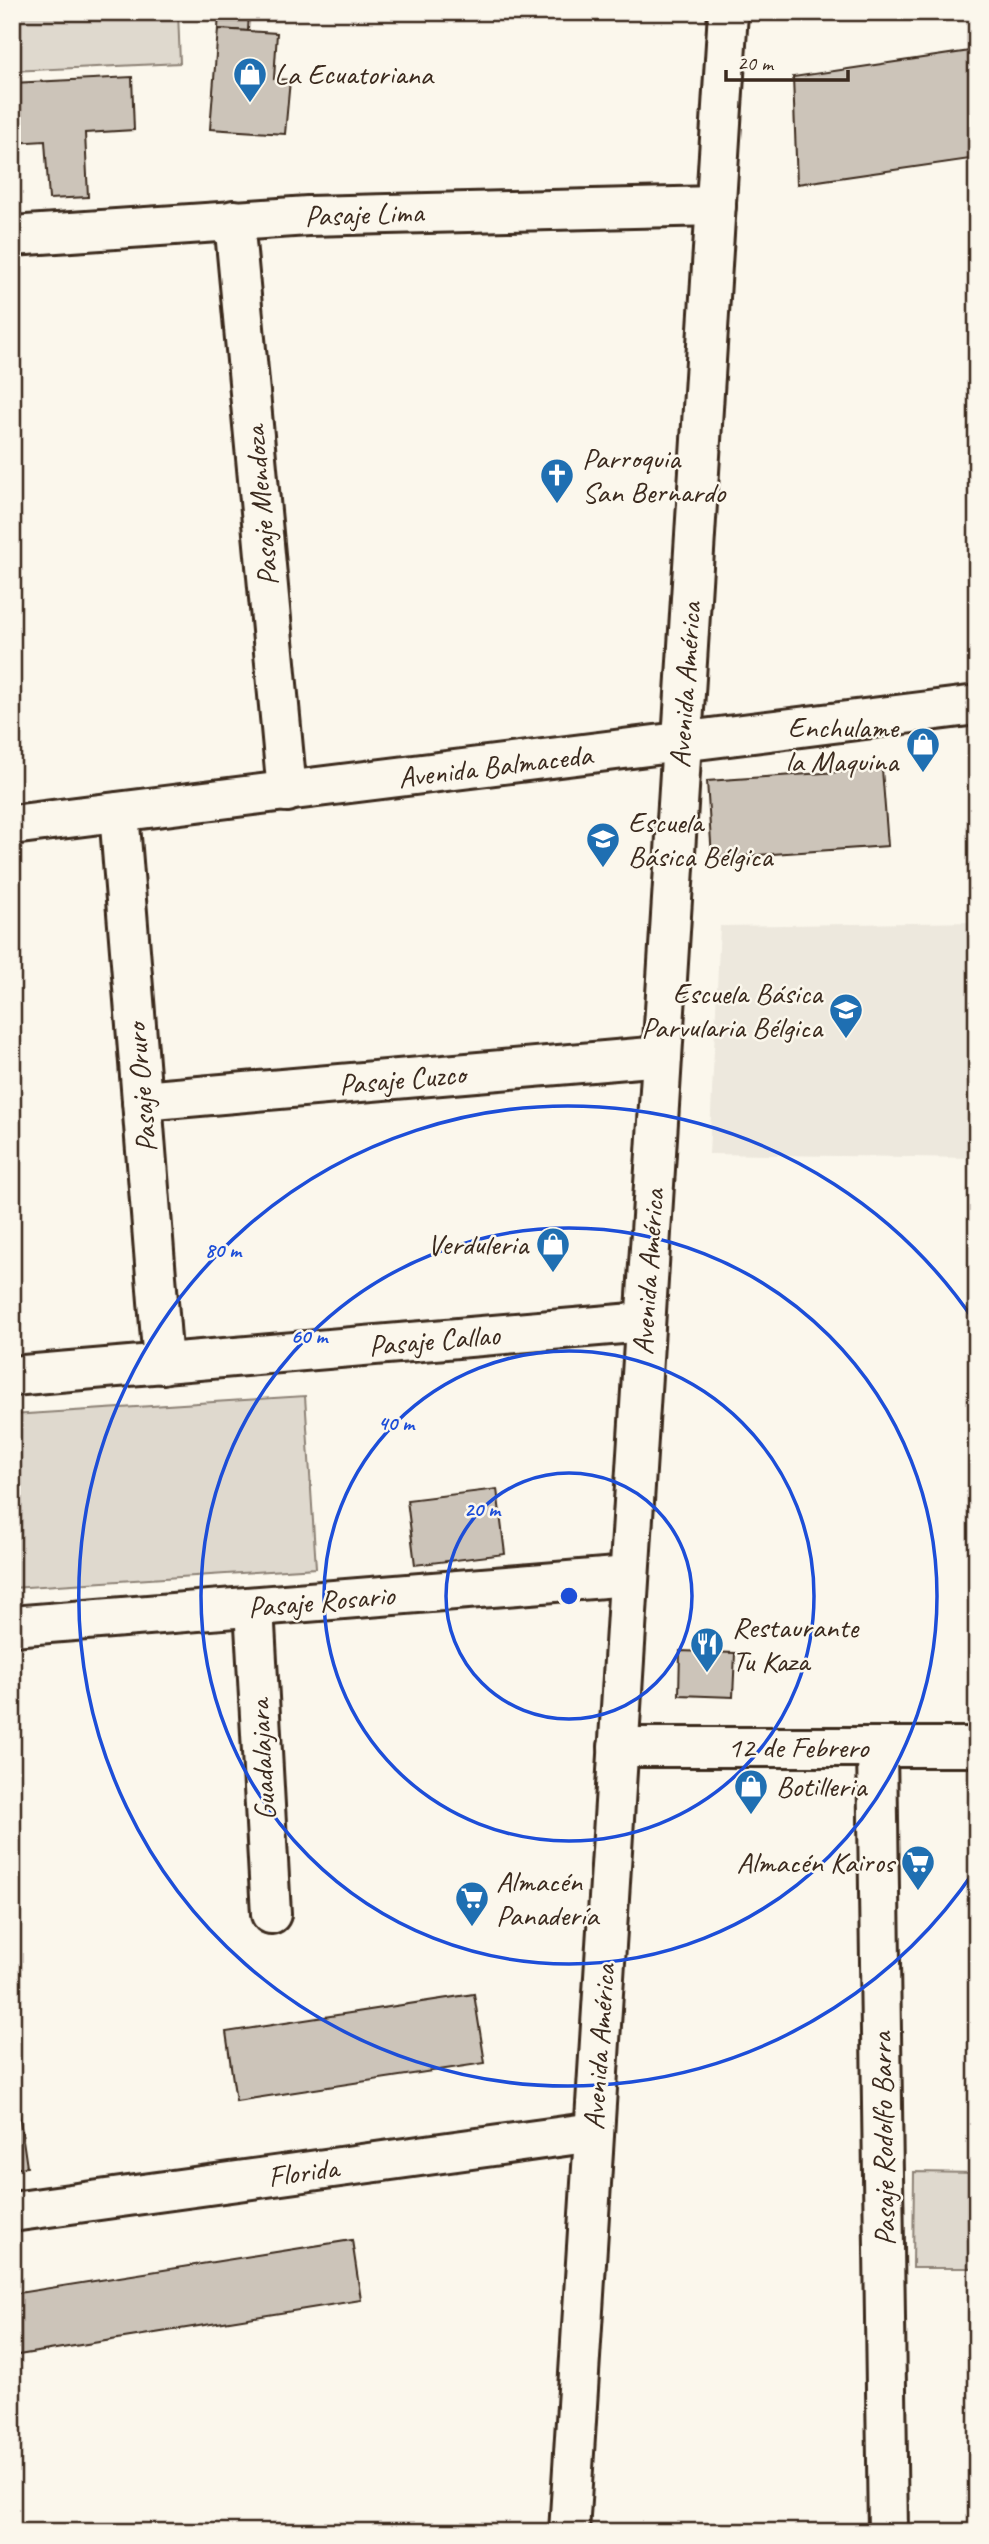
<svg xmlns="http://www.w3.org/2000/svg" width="989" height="2544" viewBox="0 0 989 2544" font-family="Caveat,sans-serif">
	<rect width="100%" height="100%" fill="#fbf7ec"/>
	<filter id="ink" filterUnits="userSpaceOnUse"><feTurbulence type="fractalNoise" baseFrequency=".0143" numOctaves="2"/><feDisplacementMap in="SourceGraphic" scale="14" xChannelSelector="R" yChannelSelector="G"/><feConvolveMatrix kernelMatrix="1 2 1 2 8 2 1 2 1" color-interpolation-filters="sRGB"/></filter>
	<g filter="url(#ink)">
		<polygon fill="#ede8dd" points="977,922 977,1158 709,1154 720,926"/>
		<g fill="#dfd9ce" stroke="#8d8276" stroke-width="2">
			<polygon points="12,12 178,12 180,63 12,71"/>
			<polygon points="305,1396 316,1568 12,1588 12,1415"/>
			<polygon points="914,2172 977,2173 977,2268 913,2268"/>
		</g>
		<g fill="#ccc4b9" stroke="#3b2a1e" stroke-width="2">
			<polygon points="219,12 249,12 248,31 218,29"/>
			<polygon points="218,29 277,33 274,79 290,80 285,134 210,129"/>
			<polygon points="977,50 977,158 797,184 793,77"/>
			<polygon points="132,77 134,130 85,133 88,197 49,199 45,141 12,143 12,83"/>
			<polygon points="882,769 888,846 712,858 707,781"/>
			<polygon points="497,1489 505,1554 415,1565 407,1500"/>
			<polygon points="680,1651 735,1653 733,1697 679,1695"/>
			<polygon points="474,1994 485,2063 236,2101 226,2032"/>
			<polygon points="17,2099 27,2167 12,2169 12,2100"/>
			<polygon points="352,2240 361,2300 12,2356 12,2294"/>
		</g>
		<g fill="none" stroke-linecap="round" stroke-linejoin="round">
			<g stroke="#3b2a1e" stroke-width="44">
				<g id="minor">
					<polyline points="234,220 287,792"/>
					<polyline points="12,236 308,216 716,206"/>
					<polyline points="119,812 163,1364"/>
					<polyline points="142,1101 662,1056"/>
					<polyline points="12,1376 645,1322"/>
					<polyline points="254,1607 271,1914"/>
					<polyline points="12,1626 629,1576"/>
					<polyline points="618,1747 977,1747"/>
					<polyline points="877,1747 888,2532"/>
					<polyline points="12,2212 594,2132"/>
				</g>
			</g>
			<g stroke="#3b2a1e" stroke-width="44">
				<polyline id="tertiary" points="12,825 977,705"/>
			</g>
			<g stroke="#3b2a1e" stroke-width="44">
				<polyline id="secondary" points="569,2532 728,12"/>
			</g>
			<use href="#minor" stroke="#fbf7ec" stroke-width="38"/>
			<use href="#tertiary" stroke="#fbf7ec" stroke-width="38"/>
			<use href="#secondary" stroke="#fbf7ec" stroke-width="38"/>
		</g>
	</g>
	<g fill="none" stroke="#1d4ed8" stroke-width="3.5">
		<circle cx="569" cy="1596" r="123"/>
		<circle cx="569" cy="1596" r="245"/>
		<circle cx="569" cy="1596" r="368"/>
		<path d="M975 1870A490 490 0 1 1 975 1322"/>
	</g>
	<defs>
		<g id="shop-pin" transform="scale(1.75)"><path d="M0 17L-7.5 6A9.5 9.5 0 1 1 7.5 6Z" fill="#1f6fb2" stroke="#fbf7ec"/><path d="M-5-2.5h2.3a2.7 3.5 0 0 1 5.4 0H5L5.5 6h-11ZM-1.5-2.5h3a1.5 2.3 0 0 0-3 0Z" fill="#fff"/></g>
		<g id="church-pin" transform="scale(1.75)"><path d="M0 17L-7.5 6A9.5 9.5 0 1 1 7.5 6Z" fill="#1f6fb2" stroke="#fbf7ec"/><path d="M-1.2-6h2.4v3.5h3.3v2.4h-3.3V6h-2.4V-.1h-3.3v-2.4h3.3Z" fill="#fff"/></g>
		<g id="school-pin" transform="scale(1.75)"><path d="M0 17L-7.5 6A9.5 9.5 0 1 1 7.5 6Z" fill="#1f6fb2" stroke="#fbf7ec"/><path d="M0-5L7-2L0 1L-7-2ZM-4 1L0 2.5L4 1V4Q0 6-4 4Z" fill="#fff"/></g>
		<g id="restaurant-pin" transform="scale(1.75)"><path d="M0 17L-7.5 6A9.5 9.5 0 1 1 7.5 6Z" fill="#1f6fb2" stroke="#fbf7ec"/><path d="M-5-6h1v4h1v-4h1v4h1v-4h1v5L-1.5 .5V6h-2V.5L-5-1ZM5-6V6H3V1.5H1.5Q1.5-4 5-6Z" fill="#fff"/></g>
		<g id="supermarket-pin" transform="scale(1.75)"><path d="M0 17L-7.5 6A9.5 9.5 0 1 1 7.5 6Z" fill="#1f6fb2" stroke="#fbf7ec"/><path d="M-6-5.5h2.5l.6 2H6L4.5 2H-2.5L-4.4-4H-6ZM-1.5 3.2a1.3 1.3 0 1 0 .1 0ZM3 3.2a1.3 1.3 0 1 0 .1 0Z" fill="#fff"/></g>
	</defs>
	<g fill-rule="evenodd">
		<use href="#shop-pin" x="250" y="74"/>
		<use href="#church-pin" x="557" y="475"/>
		<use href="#shop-pin" x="923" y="744"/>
		<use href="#school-pin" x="603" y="839"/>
		<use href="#school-pin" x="846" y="1010"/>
		<use href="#shop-pin" x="553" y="1244"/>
		<use href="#restaurant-pin" x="707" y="1644"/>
		<use href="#shop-pin" x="751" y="1786"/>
		<use href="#supermarket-pin" x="918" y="1862"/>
		<use href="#supermarket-pin" x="472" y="1898"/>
	</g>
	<g text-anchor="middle" stroke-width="5" stroke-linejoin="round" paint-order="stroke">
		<g font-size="30" fill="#3b2a1e" stroke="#fbf7ec" text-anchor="start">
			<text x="274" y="84">La Ecuatoriana</text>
			<text x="582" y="468">Parroquia<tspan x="582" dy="34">San Bernardo</tspan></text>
			<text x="898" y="737" text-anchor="end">Enchulame<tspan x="898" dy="34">la Maquina</tspan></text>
			<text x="628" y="832">Escuela<tspan x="628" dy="34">Básica Bélgica</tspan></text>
			<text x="822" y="1003" text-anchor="end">Escuela Básica<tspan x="822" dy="34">Parvularia Bélgica</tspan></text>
			<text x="528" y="1254" text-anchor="end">Verduleria</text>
			<text x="732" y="1637">Restaurante<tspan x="732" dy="34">Tu Kaza</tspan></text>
			<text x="776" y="1796">Botilleria</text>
			<text x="894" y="1872" text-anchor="end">Almacén Kairos</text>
			<text x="496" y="1891">Almacén<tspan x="496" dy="34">Panadería</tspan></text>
		</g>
		<g font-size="30" fill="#3b2a1e" stroke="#fbf7ec">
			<text transform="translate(364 214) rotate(-2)" y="10">Pasaje Lima</text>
			<text transform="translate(261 506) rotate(-95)" y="10">Pasaje Mendoza</text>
			<text transform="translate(685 685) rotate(-86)" y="10">Avenida América</text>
			<text transform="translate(495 766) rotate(-7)" y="10">Avenida Balmaceda</text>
			<text transform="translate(402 1079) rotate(-5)" y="10">Pasaje Cuzco</text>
			<text transform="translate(141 1088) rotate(-95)" y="10">Pasaje Oruro</text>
			<text transform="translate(648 1272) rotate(-86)" y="10">Avenida América</text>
			<text transform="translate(434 1340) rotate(-5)" y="10">Pasaje Callao</text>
			<text transform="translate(321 1601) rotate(-5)" y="10">Pasaje Rosario</text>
			<text x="798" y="1757">12 de Febrero</text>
			<text transform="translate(262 1760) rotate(-93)" y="10">Guadalajara</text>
			<text transform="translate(599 2047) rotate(-86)" y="10">Avenida América</text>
			<text transform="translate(883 2139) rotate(-91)" y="10">Pasaje Rodolfo Barra</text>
			<text transform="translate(303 2172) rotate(-8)" y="10">Florida</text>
		</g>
	</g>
	<circle cx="569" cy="1596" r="10" fill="#1d4ed8" stroke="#fbf7ec" stroke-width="3.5"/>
	<g font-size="21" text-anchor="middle" font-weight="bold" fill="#1d4ed8" stroke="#fbf7ec" stroke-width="5" stroke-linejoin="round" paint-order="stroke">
		<text x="223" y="1257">80 m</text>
		<text x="309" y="1343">60 m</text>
		<text x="396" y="1430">40 m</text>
		<text x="482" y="1516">20 m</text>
	</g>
	<rect width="989" height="2544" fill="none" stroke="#fbf7ec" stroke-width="42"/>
	<rect x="21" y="21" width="947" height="2502" fill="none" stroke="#3b2a1e" stroke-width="2.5" filter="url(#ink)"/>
	<path d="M726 70v10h122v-10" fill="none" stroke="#3b2a1e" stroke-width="3.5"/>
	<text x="737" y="70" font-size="21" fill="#3b2a1e" stroke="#fbf7ec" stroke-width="5" paint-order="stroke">20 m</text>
</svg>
